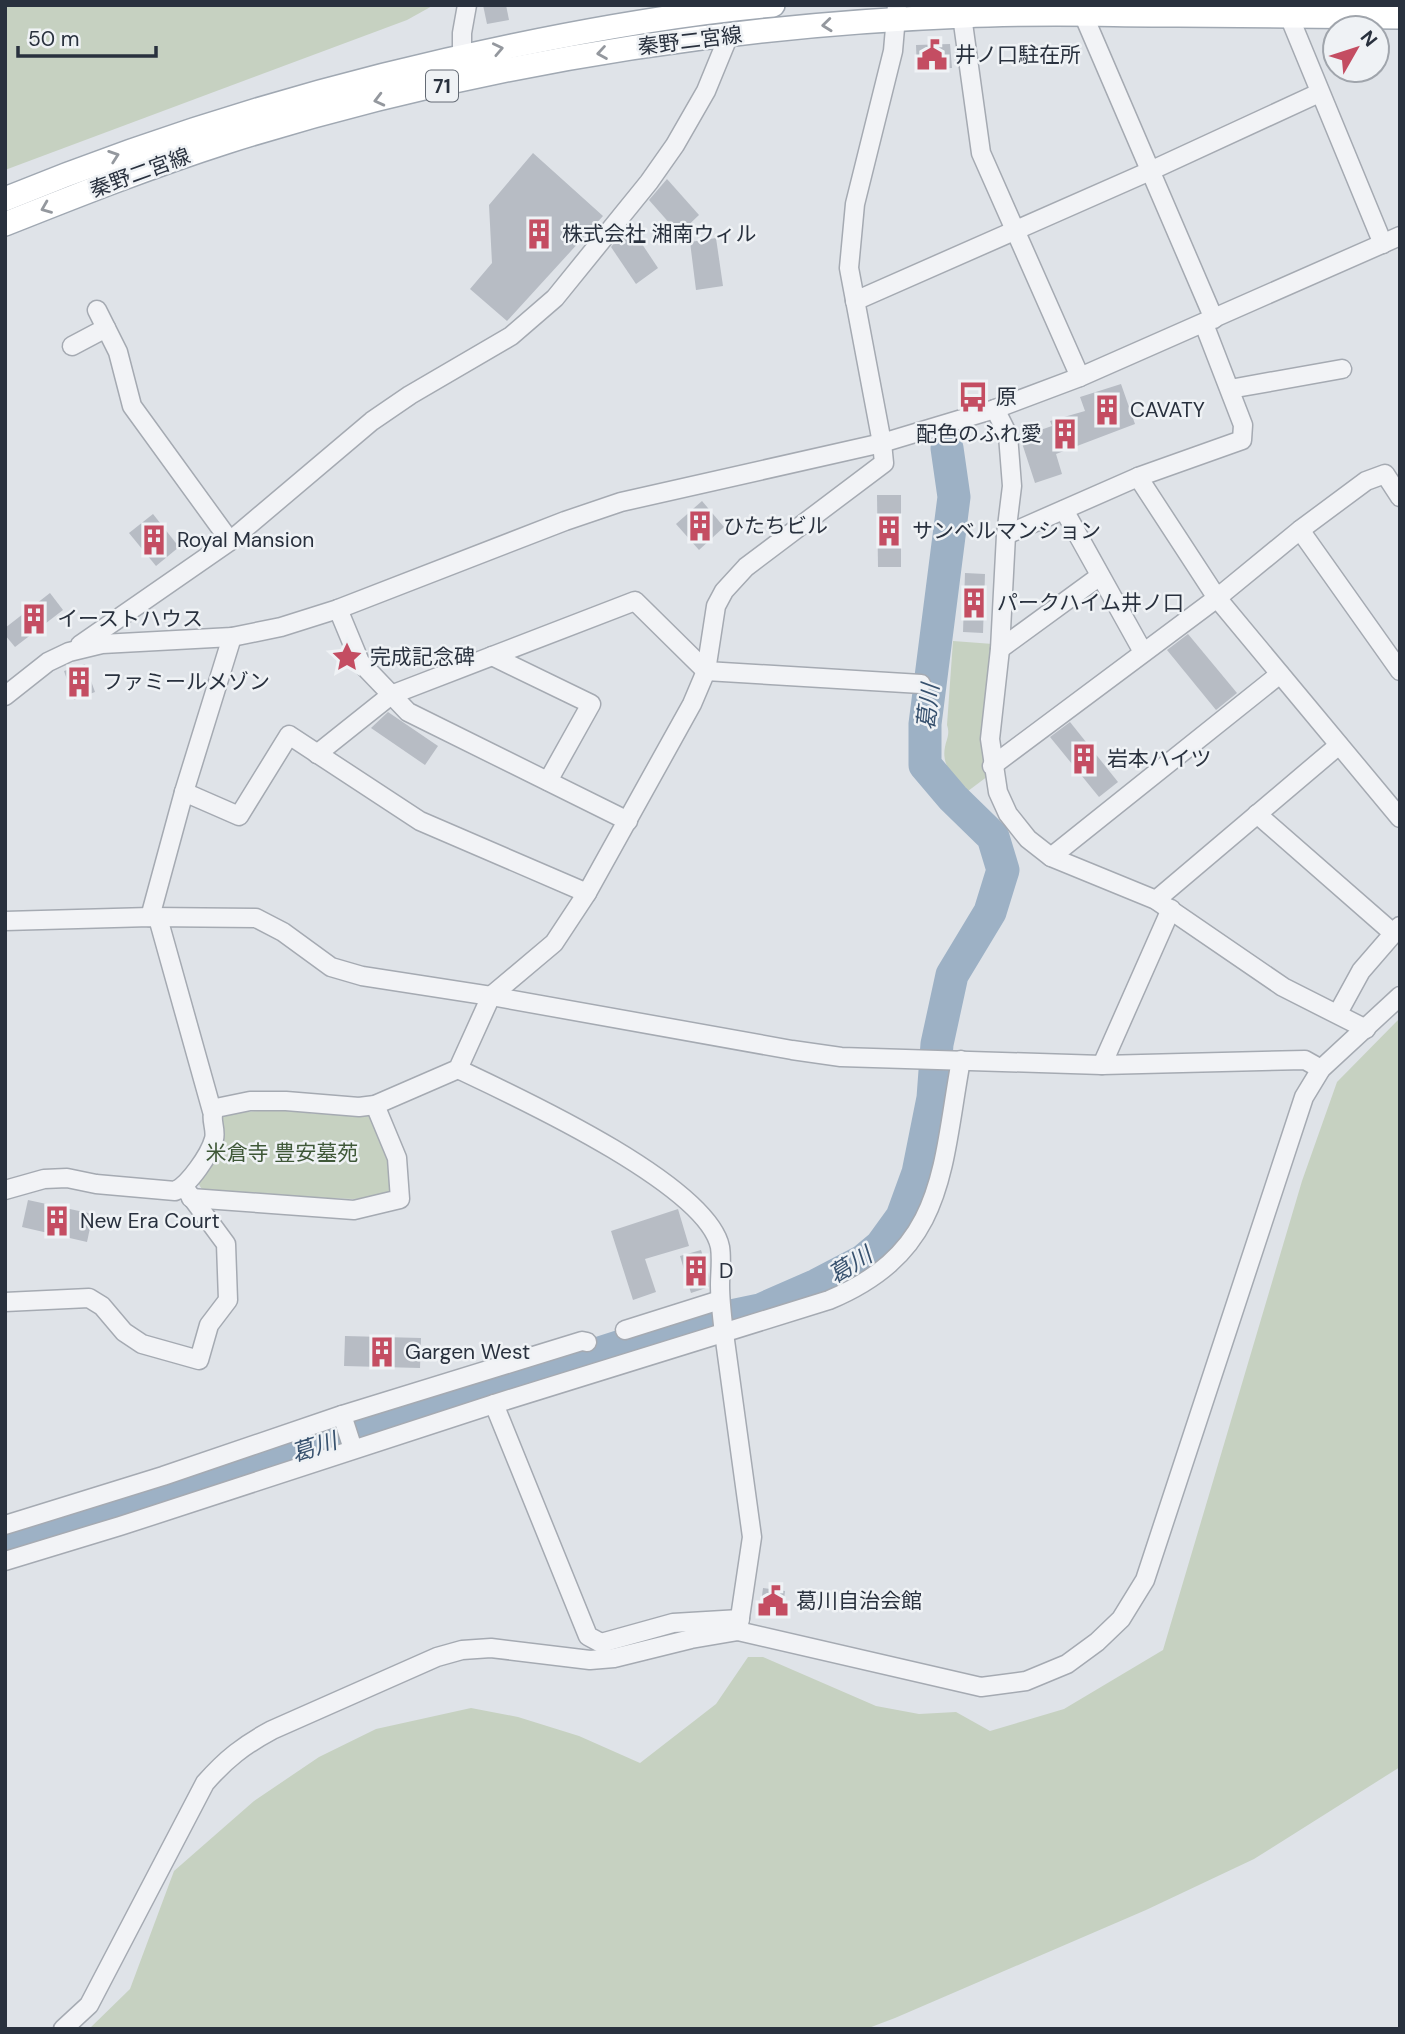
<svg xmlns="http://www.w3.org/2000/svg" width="1405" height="2034" viewBox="0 0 1405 2034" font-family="'DM Sans','Noto Sans JP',sans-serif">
	<rect width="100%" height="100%" fill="#dfe3e8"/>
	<g fill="#c6d1c1">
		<polygon points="5,5 434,5 407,20 5,170"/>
		<path d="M953 641 993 644 988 776 968 791C955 780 941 766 945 747 947 738 950 734 947 725Z"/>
		<polygon points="1400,1018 1400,1767 1254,1859 1146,1910 895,2018 866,2029 89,2029 130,1989 174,1871 254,1801 319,1757 376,1729 471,1708 518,1717 579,1736 640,1763 716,1704 748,1657 763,1657 876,1706 919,1714 956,1712 990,1731 1064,1709 1163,1650 1302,1181 1337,1082"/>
		<polygon points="282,1109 316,1114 366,1114 377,1121 390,1157 393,1190 387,1197 353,1199 204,1193 197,1181 224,1140 220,1118 224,1114 232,1113"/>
	</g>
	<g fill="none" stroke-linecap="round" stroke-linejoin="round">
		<polyline stroke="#9db1c5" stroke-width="33" points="5,1544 75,1526 207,1479 634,1342 693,1324 760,1310 817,1285 863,1261 881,1246 902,1217 918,1173 933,1098 937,1044 952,975 990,912 1003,870 993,837 953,798 925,765 925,724 954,497 947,448"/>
	</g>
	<g fill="#b7bcc4">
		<polygon points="483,5 506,5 509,20 487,24"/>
		<polygon points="950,44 952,68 917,69 916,45"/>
		<polygon points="533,153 603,216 507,321 470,289 492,263 489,205"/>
		<polygon points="667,179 699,215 679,234 649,200"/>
		<polygon points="632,229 658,268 636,284 611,247 619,237"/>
		<polygon points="716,238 723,286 696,290 690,242"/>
		<polygon points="1121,384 1135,424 1056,454 1062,474 1035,483 1020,437 1052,426 1050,421 1085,411 1080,397"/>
		<polygon points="877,495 901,495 901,567 878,567"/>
		<polygon points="702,501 724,527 699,550 676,524"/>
		<polygon points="153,514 179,547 156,566 129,533"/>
		<polygon points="965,573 985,574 983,633 963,632"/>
		<polygon points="50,593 63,610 15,647 5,635 5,628"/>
		<polygon points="1188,634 1237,693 1216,710 1167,650"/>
		<polygon points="85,664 95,692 74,700 64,671"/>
		<polygon points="388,712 438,746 425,765 371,728"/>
		<polygon points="1070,722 1118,782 1099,797 1050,737"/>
		<polygon points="28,1200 93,1214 87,1242 22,1227"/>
		<polygon points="678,1209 689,1246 645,1259 656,1292 633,1300 611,1231"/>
		<polygon points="701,1250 709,1275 709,1287 691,1293 680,1256"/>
		<polygon points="345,1336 421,1338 420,1368 344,1366"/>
		<polygon points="763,1588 785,1591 782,1614 760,1612"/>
	</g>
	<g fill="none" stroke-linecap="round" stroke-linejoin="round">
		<g stroke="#a5aab2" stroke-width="21">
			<g id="minor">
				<polyline points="1083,14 1214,319"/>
				<polyline points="962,16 981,153 1080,377"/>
				<polyline points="1289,16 1383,244"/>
				<polyline points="462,56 462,33 467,5"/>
				<polyline points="855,301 1150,171 1319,93"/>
				<polyline points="97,310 118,352 132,406 230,541"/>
				<polyline points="72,346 106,328"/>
				<polyline points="1230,389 1342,369"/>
				<polyline points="995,409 1008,435 1012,486 1006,535 1000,649 990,739 998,792 1008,814 1028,839 1051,857 1156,900 1283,987 1366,1029"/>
				<polyline points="1138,477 1217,598 1400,818"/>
				<polyline points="1064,510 1143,652"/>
				<polyline points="1300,530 1400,671"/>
				<polyline points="1006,535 1138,477 1242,440 1243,425 1204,324"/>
				<polyline points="338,609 360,662 408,712 628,821"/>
				<polyline points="80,645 230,541 372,421 410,395 511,336 555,298 649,182 675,145 706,91 729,35"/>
				<polyline points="1000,649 1100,576"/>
				<polyline points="492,656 591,704 548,781"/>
				<polyline points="5,696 48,662 69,652 102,644 232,637 281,627 338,609 565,521 621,502 882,443 995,409 1080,377 1400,236"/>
				<polyline points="317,754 391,695 635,601 706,671 921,684"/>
				<polyline points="992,766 1217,598 1300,530 1366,481 1385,474 1400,497"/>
				<polyline points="184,792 239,816 289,735 420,821 587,893"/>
				<polyline points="1257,814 1393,933"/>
				<polyline points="1051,857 1280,674"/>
				<polyline points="1156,900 1339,745"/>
				<polyline points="150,917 184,792 232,637"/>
				<polyline points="158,918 212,1111"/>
				<polyline points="5,921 150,917 256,918 283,932 331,967 362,976 491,996 792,1050 841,1057 1102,1065 1305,1060 1321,1069"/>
				<polyline points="1338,1013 1361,971 1400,926"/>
				<polyline points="1102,1065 1171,909"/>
				<path d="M458 1069C515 1096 707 1184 720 1247 722 1259 720 1273 720 1285 720 1301 722 1317 724 1333L752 1537 738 1631"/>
				<path d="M5 1190 44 1179 67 1178 96 1184 175 1191C189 1185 210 1154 214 1139 217 1128 208 1117 216 1108L250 1101H286L359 1107 375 1105 458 1069 491 996 554 943 587 893 692 704 706 671 716 606 724 591 746 567 884 463 882 443 849 268 855 204 893 51 897 5"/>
				<polyline points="191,1198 354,1210 400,1199 397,1158 375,1105"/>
				<polyline points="5,1302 89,1298 102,1306 124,1332 142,1344 199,1360 209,1325 228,1300 226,1244 184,1187"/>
				<polyline points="625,1330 720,1300"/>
				<polyline points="494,1404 588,1636 601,1643 673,1623 740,1619"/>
				<polyline points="342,1415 353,1449"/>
				<polyline points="5,1525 163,1476 342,1415 582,1341 587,1342"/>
				<path d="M5 1561 120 1526 494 1404 829 1300C946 1251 941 1169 961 1060"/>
				<path d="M63 2029 89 2005 205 1783C226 1759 244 1745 272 1730L437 1657 462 1650 491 1648 590 1660 614 1658 691 1639 738 1631 981 1687 1026 1681 1067 1664 1097 1642 1121 1619 1145 1580 1304 1097 1321 1069 1400 996"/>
			</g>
		</g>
		<g stroke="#a0a8b2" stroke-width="26">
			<g id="major">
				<path d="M5 199C171 131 336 82 512 46 598 28 685 13 773 5"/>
				<path d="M5 224C78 195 151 166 226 142 464 67 715 26 964 16 1035 12 1107 15 1178 15 1252 16 1326 16 1400 17"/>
			</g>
		</g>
		<use href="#minor" stroke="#f2f3f6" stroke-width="18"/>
		<use href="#major" stroke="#fff" stroke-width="23"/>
	</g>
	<defs><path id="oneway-chevron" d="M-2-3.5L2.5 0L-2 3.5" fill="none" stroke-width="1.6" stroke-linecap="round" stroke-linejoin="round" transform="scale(1.75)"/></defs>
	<g stroke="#94989e">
		<use href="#oneway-chevron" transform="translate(827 25) rotate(174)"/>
		<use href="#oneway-chevron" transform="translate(498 49) rotate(-12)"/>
		<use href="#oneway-chevron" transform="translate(602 53) rotate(171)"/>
		<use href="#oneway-chevron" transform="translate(379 100) rotate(166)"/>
		<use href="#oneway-chevron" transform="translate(114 156) rotate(-19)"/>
		<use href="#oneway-chevron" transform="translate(46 208) rotate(158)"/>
	</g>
	<defs>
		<g id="civic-bare" transform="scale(2.415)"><path d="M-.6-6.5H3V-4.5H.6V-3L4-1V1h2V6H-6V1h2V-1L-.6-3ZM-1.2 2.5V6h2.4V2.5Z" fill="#c44d62" stroke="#eff2f5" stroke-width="2.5" paint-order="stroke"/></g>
		<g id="building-bare" transform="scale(2.415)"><path d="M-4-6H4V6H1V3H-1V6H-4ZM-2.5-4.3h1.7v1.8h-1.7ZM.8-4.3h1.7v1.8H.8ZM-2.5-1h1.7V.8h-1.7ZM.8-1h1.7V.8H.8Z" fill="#c44d62" stroke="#eff2f5" stroke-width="2.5" paint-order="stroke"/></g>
		<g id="bus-bare" transform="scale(2.415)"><path d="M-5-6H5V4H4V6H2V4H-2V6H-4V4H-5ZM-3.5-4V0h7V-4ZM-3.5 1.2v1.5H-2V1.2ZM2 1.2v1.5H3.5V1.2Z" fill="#c44d62" stroke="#eff2f5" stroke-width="2.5" paint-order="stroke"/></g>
		<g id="sight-bare" transform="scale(2.415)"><path d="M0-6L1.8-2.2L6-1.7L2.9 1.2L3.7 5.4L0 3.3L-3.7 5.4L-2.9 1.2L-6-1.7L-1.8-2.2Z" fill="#c44d62" stroke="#eff2f5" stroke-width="2.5" paint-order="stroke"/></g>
	</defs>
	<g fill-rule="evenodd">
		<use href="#civic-bare" x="932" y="55"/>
		<use href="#building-bare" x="539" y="234"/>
		<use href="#bus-bare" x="973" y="397"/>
		<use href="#building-bare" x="1107" y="410"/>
		<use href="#building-bare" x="1065" y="434"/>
		<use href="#building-bare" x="700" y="526"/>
		<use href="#building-bare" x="889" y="531"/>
		<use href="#building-bare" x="154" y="540"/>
		<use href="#building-bare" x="974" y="603"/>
		<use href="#building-bare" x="34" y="619"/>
		<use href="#sight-bare" x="347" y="657"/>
		<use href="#building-bare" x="79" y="682"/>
		<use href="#building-bare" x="1084" y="759"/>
		<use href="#building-bare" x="57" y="1221"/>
		<use href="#building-bare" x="696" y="1271"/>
		<use href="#building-bare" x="382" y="1352"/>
		<use href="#civic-bare" x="773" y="1601"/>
	</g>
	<g text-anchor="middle" stroke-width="5" stroke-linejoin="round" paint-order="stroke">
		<rect fill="#eff2f5" stroke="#646b75" stroke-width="2" x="426" y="70.5" width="32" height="31" rx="5"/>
		<g font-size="19" font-weight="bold" fill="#29313e">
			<text x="442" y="93">71</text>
		</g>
		<g font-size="21" fill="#29313e" stroke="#eff2f5">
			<text transform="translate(690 41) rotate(-7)" y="7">秦野二宮線</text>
			<text transform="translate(140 173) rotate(-20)" y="7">秦野二宮線</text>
		</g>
		<g font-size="21" fill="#29313e" stroke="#eff2f5" text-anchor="start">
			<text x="955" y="62">井ノ口駐在所</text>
			<text x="562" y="241">株式会社 湘南ウィル</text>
			<text x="996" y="404">原</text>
			<text x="1130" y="417">CAVATY</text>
			<text x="1042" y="441" text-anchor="end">配色のふれ愛</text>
			<text x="723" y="533">ひたちビル</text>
			<text x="912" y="538">サンベルマンション</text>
			<text x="177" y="547">Royal Mansion</text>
			<text x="997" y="610">パークハイム井ノ口</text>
			<text x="57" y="626">イーストハウス</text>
			<text x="370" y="664">完成記念碑</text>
			<text x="102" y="689">ファミールメゾン</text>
			<text x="1107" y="766">岩本ハイツ</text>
			<text x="80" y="1228">New Era Court</text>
			<text x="719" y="1278">D</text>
			<text x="405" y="1359">Gargen West</text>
			<text x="796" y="1608">葛川自治会館</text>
		</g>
		<g font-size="21" fill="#3f5838" stroke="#eff2f5">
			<text x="282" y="1160">米倉寺 豊安墓苑</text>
		</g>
		<g font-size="23" font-style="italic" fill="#37516e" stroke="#eff2f5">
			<text transform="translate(928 707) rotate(-84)" y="8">葛川</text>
			<text transform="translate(850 1265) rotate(-32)" y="8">葛川</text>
			<text transform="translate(314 1447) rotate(-18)" y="8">葛川</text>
		</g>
	</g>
	<rect width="1405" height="2034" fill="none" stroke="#29313e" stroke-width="14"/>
	<g transform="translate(1356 49) rotate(51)"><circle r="33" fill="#eff2f5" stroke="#a0a5ac" stroke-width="2"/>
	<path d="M0-5L12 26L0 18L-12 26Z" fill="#c44d62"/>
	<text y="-10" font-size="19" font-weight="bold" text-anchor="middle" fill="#29313e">N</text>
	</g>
	<path d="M18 46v10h138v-10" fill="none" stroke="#29313e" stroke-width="3.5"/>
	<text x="28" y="46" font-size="21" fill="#29313e" stroke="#eff2f5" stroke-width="5" paint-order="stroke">50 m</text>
</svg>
